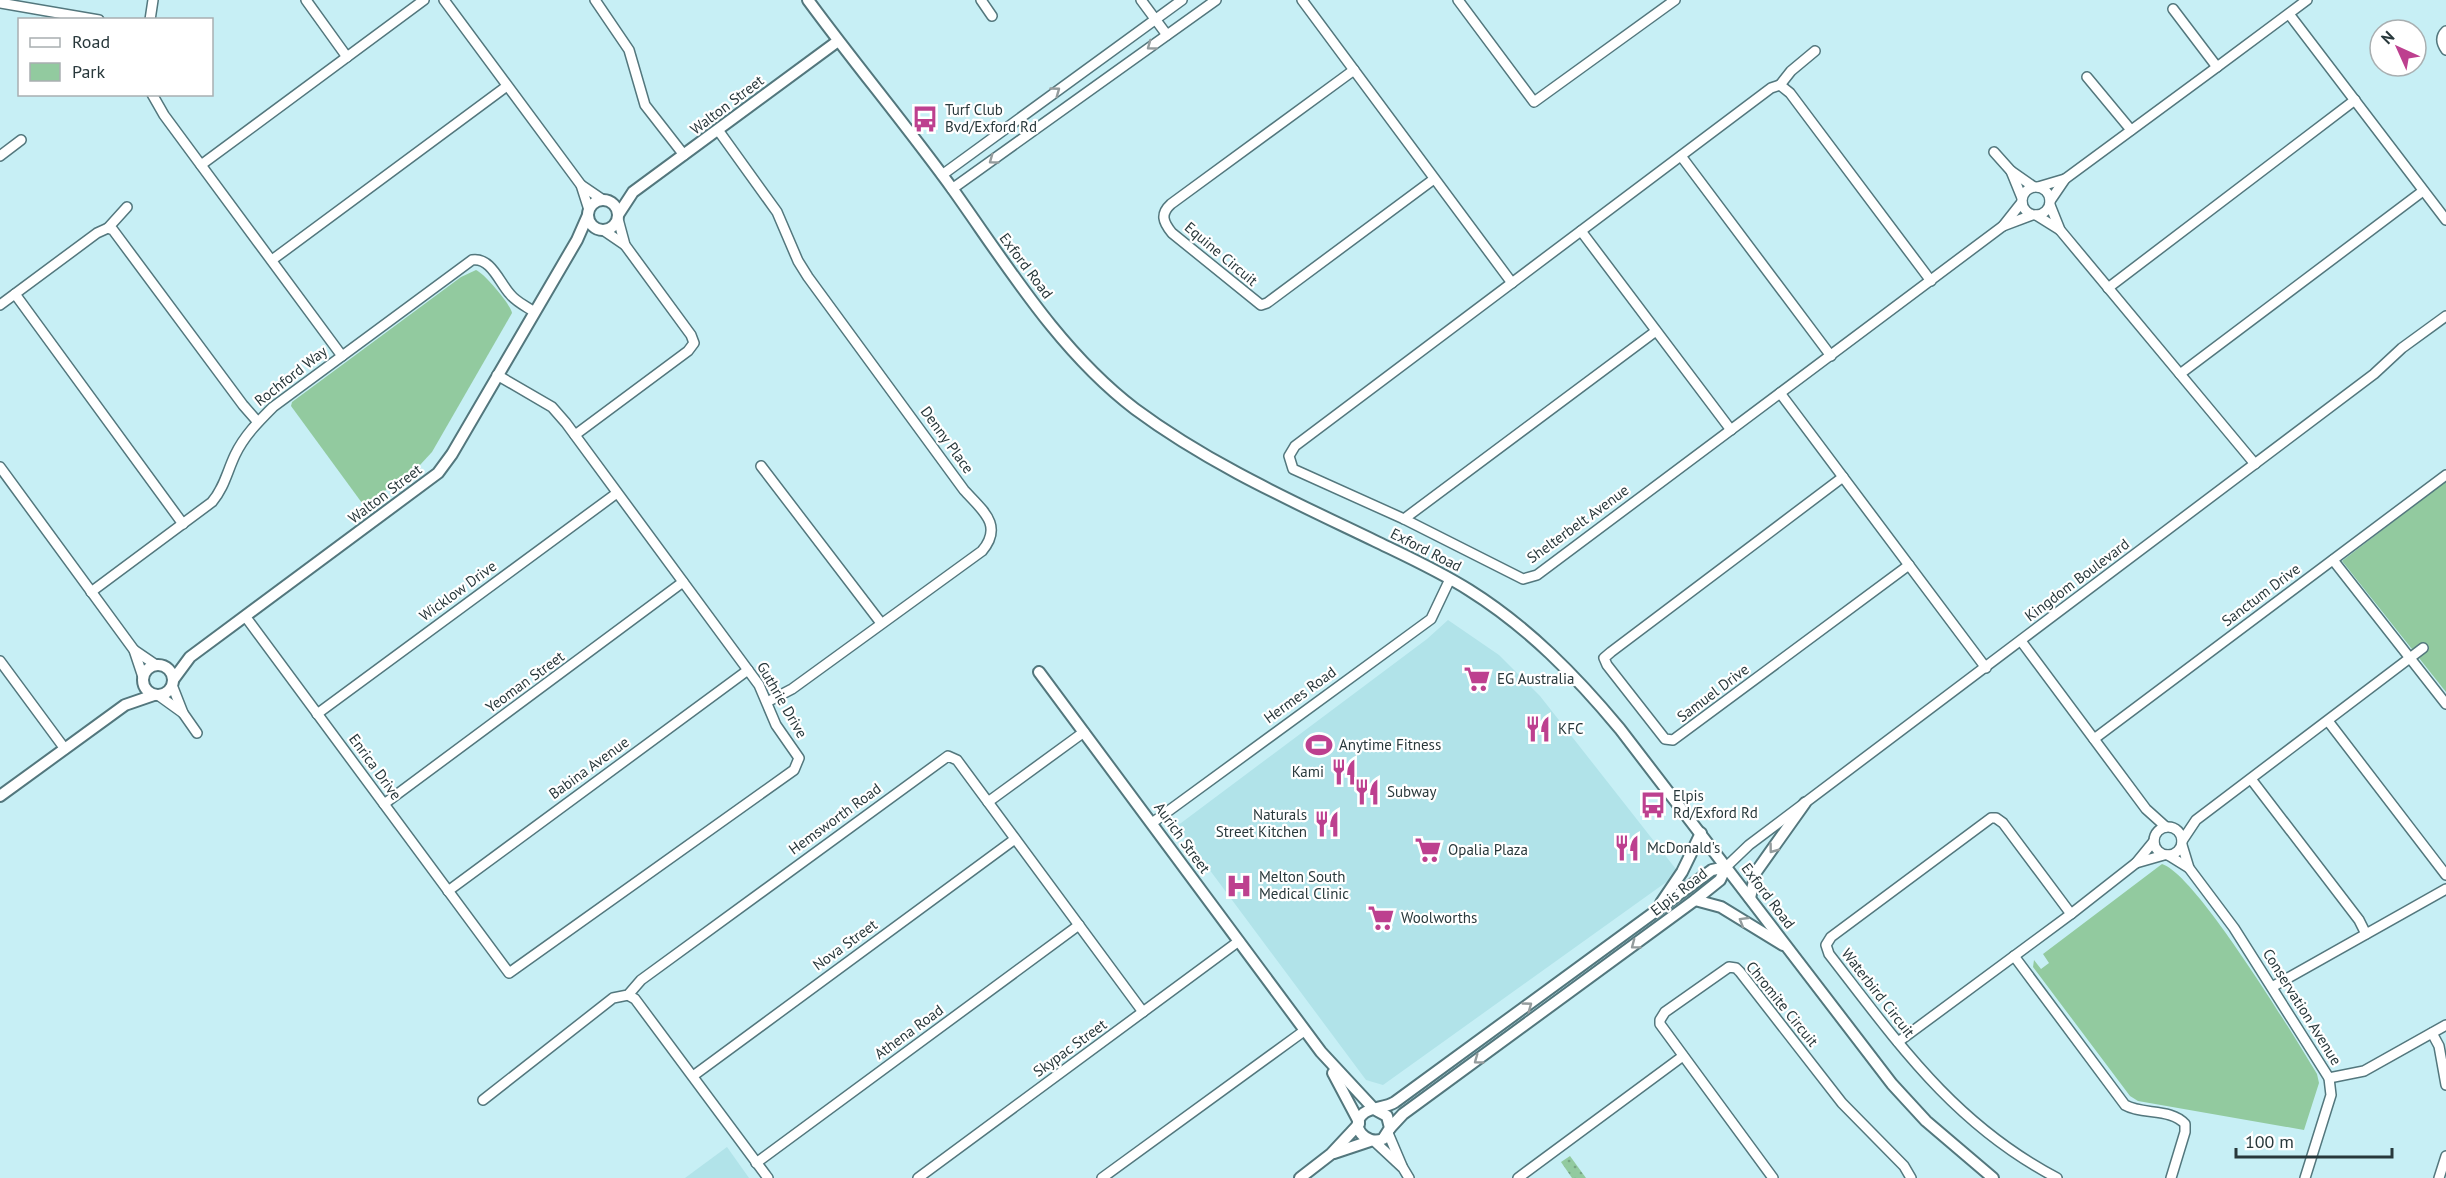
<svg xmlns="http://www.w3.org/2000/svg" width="2446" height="1178" viewBox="0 0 2446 1178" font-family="'PT Sans',sans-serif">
	<defs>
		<pattern id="grass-dots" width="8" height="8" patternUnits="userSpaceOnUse" patternTransform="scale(1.5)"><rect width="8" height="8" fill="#92ca9f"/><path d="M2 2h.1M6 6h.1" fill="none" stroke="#77a583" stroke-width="1.8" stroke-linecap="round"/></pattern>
	</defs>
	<rect width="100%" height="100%" fill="#c7eff5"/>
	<g fill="#b1e3e9">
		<polygon points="1448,620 1499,655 1540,696 1679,873 1383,1085 1366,1080 1177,826 1427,639"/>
		<polygon points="727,1147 749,1178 685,1178"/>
	</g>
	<polygon fill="url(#grass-dots)" points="1570,1156 1586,1178 1572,1178 1561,1162"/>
	<g fill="#92ca9f">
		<path d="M476 270C484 273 511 305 512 313L432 452 420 465 367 504 362 503 291 406 292 402 461 277Z"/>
		<polygon points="2446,481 2446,692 2342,561"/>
		<path d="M2162 864C2196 874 2294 1036 2317 1074L2319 1083 2304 1130 2138 1101 2130 1096 2033 967 2034 960 2041 969 2049 963 2043 954Z"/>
	</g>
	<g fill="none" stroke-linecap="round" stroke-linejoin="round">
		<g stroke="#53777d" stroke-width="12">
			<g id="minor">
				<polyline points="306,0 347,57"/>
				<polyline points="444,0 581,185 589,210"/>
				<polyline points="595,0 629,50 645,105 684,155"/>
				<polyline points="981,0 992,16"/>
				<polyline points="1141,0 1167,35"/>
				<polyline points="1302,0 1512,283"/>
				<polyline points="1458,0 1534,102 1675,0"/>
				<polyline points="0,3 99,20"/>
				<polyline points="2173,9 2217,67 2307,0"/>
				<polyline points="2289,14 2446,220"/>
				<polyline points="150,20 153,0"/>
				<path d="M2446 31C2440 37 2441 43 2446 50"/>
				<path d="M1354 70 1171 204C1160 214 1163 222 1172 233L1261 305 1267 303 1434 179"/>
				<polyline points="2087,77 2131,130"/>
				<polyline points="1780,85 1771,88 1295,446 1289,456 1293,469 1404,519 1523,579 1537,575 2003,226 2022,202"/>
				<polyline points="1780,85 1790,93 1931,281"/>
				<polyline points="1780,85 1791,71 1815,51"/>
				<polyline points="152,94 164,115 342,356"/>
				<path d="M718 130 777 212 798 261 808 277 964 490C982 510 1004 525 982 551L792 689 767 702"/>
				<polyline points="1994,152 2011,171 2034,187"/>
				<polyline points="0,156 21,140"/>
				<polyline points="1681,156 1831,356"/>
				<polyline points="201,165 424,0"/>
				<polyline points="2011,171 2022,198"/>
				<polyline points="942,175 1182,0"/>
				<polyline points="581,185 603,200"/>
				<circle cx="2036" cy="201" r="14"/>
				<polyline points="2038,187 2065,179"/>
				<polyline points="952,189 1216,0"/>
				<polyline points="2050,201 2065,179 2217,67"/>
				<polyline points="2050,205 2060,230 2255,464"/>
				<polyline points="2036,215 2060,230"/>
				<polyline points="2003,226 2032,215"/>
				<polyline points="108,228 127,207"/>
				<polyline points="603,230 625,245"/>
				<polyline points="1581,231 1731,430"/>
				<polyline points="272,260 507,86"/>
				<polyline points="2108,288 2355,100"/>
				<polyline points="15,294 183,524"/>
				<polyline points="0,305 97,233 108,228 113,230 243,405 257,421"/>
				<polyline points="2180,374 2423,191"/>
				<polyline points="1780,393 1986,668"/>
				<polyline points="575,435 688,351 694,343 691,335 625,245 618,219"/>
				<polyline points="761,466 881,623"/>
				<polyline points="0,467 134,650 143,677"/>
				<polyline points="1843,477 1611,652 1604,658 1607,665 1665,739 1673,740 1909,565"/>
				<polyline points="1404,519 1656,331"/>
				<polyline points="2333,560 2446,704"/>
				<path d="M91 592 212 502C224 488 227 472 235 455 244 436 258 422 273 407L472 260C491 257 499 282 510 294 516 302 526 306 534 312"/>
				<polyline points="245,616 509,973 794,770 799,758 776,725 759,685 566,423 552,407 497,375"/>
				<polyline points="2021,641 2146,809 2166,827"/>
				<polyline points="134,650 156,665"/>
				<polyline points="0,661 65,749"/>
				<polyline points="172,685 183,713 197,733"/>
				<polyline points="158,695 183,713"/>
				<polyline points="317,714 617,493"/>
				<polyline points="2328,721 2446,875"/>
				<polyline points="2094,739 2446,475"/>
				<polyline points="2251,779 2359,920 2366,934"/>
				<polyline points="988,802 1084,732"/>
				<polyline points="384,804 683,582"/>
				<polyline points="1152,823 1431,619 1450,579"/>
				<circle cx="2168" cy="841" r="14"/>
				<polyline points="2182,841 2196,820 2423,648"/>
				<polyline points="2182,845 2189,868 2234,928 2329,1078 2331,1095 2305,1178"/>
				<polyline points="2168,855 2189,868"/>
				<polyline points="2136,863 2164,855"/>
				<polyline points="1726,867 1749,845 2374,374 2402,348 2446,316"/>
				<polyline points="448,891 748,670"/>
				<path d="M2014 956 2125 1105C2142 1115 2171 1108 2185 1124V1132L2171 1178"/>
				<polyline points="2272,987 2446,889"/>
				<polyline points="628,995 635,999 768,1178"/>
				<polyline points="2432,1033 2439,1046 2446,1085"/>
				<polyline points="1898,1042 2071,914 2136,863 2154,841"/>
				<polyline points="693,1076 1015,839"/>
				<polyline points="2329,1078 2364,1071 2446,1025"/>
				<polyline points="483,1100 613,998 628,995 641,980 948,756 957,760 1143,1012"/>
				<polyline points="1388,1133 1402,1166"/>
				<polyline points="1374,1141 1403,1168 1409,1178"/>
				<polyline points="756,1163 1079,925"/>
				<polyline points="918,1178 1239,941"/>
				<polyline points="1102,1178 1304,1031"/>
				<polyline points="1518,1178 1683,1056"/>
				<polyline points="1773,1178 1660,1024 1660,1020 1665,1012 1729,967 1736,968 1740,972 1842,1103 1904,1166 1911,1178"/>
				<path d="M2057 1178C1954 1124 1898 1043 1829 954L1826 945 1831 937 1991 818H1996L2003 823 2071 914"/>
				<polyline points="2439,1178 2446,1156"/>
			</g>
		</g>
		<g stroke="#53777d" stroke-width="14">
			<g id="tertiary">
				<path d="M808 0C855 64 907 126 954 191 1008 267 1060 352 1135 409 1209 464 1292 501 1375 541 1406 556 1439 571 1469 590 1528 627 1576 676 1620 729L1892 1084 1926 1121 1993 1178"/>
				<circle cx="603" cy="215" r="15"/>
				<polyline points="618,215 633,192 838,41"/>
				<circle cx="158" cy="680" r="15"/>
				<polyline points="1039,672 1321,1052 1374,1109"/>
				<polyline points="173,680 190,657 438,473 452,454 577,240 588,215"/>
				<polyline points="0,796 125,705 154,695"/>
				<polyline points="1750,898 1756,872 1805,803"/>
				<polyline points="1695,900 1721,907 1783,945"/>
				<polyline points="1661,903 1682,872 1701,833"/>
				<polyline points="1333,1073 1359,1122"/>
				<path d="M1376 1110 1387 1116 1390 1128 1383 1139C1366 1146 1348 1126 1364 1113 1372 1107 1386 1108 1395 1102L1712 870 1726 867"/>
				<polyline points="1390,1128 1403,1114 1695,900 1720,880 1726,867"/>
				<polyline points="1334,1153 1370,1141"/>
				<polyline points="1300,1178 1331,1154 1359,1124"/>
			</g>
		</g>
		<use href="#minor" stroke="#fff" stroke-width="9"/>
		<use href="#tertiary" stroke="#fff" stroke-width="10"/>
	</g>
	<defs><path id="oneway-chevron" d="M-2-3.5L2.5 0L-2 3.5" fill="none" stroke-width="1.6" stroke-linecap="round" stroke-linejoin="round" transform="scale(1.5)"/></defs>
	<g stroke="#949c9d">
		<use href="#oneway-chevron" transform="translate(1151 46) rotate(144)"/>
		<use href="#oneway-chevron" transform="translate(1056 91) rotate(-36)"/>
		<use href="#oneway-chevron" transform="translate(993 160) rotate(144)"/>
		<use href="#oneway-chevron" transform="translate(1773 849) rotate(127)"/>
		<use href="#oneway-chevron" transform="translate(1743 921) rotate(-149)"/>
		<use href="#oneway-chevron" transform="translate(1635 945) rotate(143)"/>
		<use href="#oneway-chevron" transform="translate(1528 1006) rotate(-36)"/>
		<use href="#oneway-chevron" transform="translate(1478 1060) rotate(144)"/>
	</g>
	<defs>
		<g id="bus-bare" transform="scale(2.07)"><path d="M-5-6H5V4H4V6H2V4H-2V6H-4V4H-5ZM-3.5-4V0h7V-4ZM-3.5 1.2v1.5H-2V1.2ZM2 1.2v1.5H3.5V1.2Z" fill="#bd408f" stroke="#fff" stroke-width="2.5" paint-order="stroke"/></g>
		<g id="supermarket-bare" transform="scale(2.07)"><path d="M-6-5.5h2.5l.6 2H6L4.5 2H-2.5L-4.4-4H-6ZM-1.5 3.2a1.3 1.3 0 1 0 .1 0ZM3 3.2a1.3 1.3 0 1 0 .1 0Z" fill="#bd408f" stroke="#fff" stroke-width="2.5" paint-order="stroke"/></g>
		<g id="restaurant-bare" transform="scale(2.07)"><path d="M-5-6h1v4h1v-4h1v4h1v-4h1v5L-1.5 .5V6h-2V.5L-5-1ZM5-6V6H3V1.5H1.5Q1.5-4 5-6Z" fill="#bd408f" stroke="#fff" stroke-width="2.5" paint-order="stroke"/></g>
		<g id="stadium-bare" transform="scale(2.07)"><path d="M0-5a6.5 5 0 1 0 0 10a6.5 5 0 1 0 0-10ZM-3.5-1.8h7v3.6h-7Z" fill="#bd408f" stroke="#fff" stroke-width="2.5" paint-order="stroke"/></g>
		<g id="hospital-bare" transform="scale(2.07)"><path d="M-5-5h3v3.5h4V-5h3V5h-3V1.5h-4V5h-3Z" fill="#bd408f" stroke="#fff" stroke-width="2.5" paint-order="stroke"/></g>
	</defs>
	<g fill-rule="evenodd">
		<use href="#bus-bare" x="925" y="119"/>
		<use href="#supermarket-bare" x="1477" y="679"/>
		<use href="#restaurant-bare" x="1538" y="729"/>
		<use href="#stadium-bare" x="1319" y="745"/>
		<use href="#restaurant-bare" x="1344" y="772"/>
		<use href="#restaurant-bare" x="1367" y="792"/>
		<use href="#bus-bare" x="1653" y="805"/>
		<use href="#restaurant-bare" x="1327" y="824"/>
		<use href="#restaurant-bare" x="1627" y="848"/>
		<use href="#supermarket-bare" x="1428" y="850"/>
		<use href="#hospital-bare" x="1239" y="886"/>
		<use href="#supermarket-bare" x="1381" y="918"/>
	</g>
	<g text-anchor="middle" stroke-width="4.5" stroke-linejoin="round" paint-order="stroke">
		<g font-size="15" fill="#28383b" stroke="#fff">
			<text transform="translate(727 105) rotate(-37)" y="5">Walton Street</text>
			<text transform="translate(1221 254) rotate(40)" y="5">Equine Circuit</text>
			<text transform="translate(1026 266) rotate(53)" y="5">Exford Road</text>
			<text transform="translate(291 376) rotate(-38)" y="5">Rochford Way</text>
			<text transform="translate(947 440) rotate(54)" y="5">Denny Place</text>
			<text transform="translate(385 494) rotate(-37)" y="5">Walton Street</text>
			<text transform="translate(1578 524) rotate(-36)" y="5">Shelterbelt Avenue</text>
			<text transform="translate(1426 550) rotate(27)" y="5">Exford Road</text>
			<text transform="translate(2077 580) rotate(-37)" y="5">Kingdom Boulevard</text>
			<text transform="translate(458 591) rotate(-36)" y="5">Wicklow Drive</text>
			<text transform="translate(2261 595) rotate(-37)" y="5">Sanctum Drive</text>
			<text transform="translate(525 682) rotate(-36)" y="5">Yeoman Street</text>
			<text transform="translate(1713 693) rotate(-37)" y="5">Samuel Drive</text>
			<text transform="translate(1300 695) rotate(-36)" y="5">Hermes Road</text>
			<text transform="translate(782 700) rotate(60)" y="5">Guthrie Drive</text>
			<text transform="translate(375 767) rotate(54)" y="5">Enrica Drive</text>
			<text transform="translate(589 768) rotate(-36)" y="5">Babina Avenue</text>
			<text transform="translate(835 819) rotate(-36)" y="5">Hemsworth Road</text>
			<text transform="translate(1182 838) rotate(54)" y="5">Aurich Street</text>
			<text transform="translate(1679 892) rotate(-38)" y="5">Elpis Road</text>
			<text transform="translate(1768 896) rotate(53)" y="5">Exford Road</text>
			<text transform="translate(845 945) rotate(-36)" y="5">Nova Street</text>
			<text transform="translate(1878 993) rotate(52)" y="5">Waterbird Circuit</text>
			<text transform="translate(1782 1004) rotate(51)" y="5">Chromite Circuit</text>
			<text transform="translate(2302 1007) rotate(58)" y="5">Conservation Avenue</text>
			<text transform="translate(909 1032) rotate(-36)" y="5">Athena Road</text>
			<text transform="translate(1070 1048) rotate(-36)" y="5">Skypac Street</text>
		</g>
		<g font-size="15" fill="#28383b" stroke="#fff" text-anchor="start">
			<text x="945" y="115">Turf Club<tspan x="945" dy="17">Bvd/Exford Rd</tspan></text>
			<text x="1497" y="684">EG Australia</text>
			<text x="1558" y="734">KFC</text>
			<text x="1339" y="750">Anytime Fitness</text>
			<text x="1324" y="777" text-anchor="end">Kami</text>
			<text x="1387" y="797">Subway</text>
			<text x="1673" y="801">Elpis<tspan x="1673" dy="17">Rd/Exford Rd</tspan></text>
			<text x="1307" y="820" text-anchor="end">Naturals<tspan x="1307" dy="17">Street Kitchen</tspan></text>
			<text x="1647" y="853">McDonald's</text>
			<text x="1448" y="855">Opalia Plaza</text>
			<text x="1259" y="882">Melton South<tspan x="1259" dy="17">Medical Clinic</tspan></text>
			<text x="1401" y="923">Woolworths</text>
		</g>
	</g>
	<rect x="18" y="18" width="195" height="78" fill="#ffffff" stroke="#a9afb1" stroke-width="1.5"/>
	<rect x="30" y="38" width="30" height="9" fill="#ffffff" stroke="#a9afb1" stroke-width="1.5"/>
	<text x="72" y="48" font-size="18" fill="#28383b">Road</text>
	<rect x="30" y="63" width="30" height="18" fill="#92ca9f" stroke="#a9afb1" stroke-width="1.5"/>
	<text x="72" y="78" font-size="18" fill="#28383b">Park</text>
	<g transform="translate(2398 48) rotate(315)"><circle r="28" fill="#ffffff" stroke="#a9afb1" stroke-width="1.5"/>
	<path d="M0-4.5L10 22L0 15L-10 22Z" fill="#bd408f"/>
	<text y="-9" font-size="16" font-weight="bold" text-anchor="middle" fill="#28383b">N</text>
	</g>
	<path d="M2236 1148v9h156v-9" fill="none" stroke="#28383b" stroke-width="3"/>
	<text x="2245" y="1148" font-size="18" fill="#28383b" stroke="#ffffff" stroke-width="4.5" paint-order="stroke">100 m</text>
</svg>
